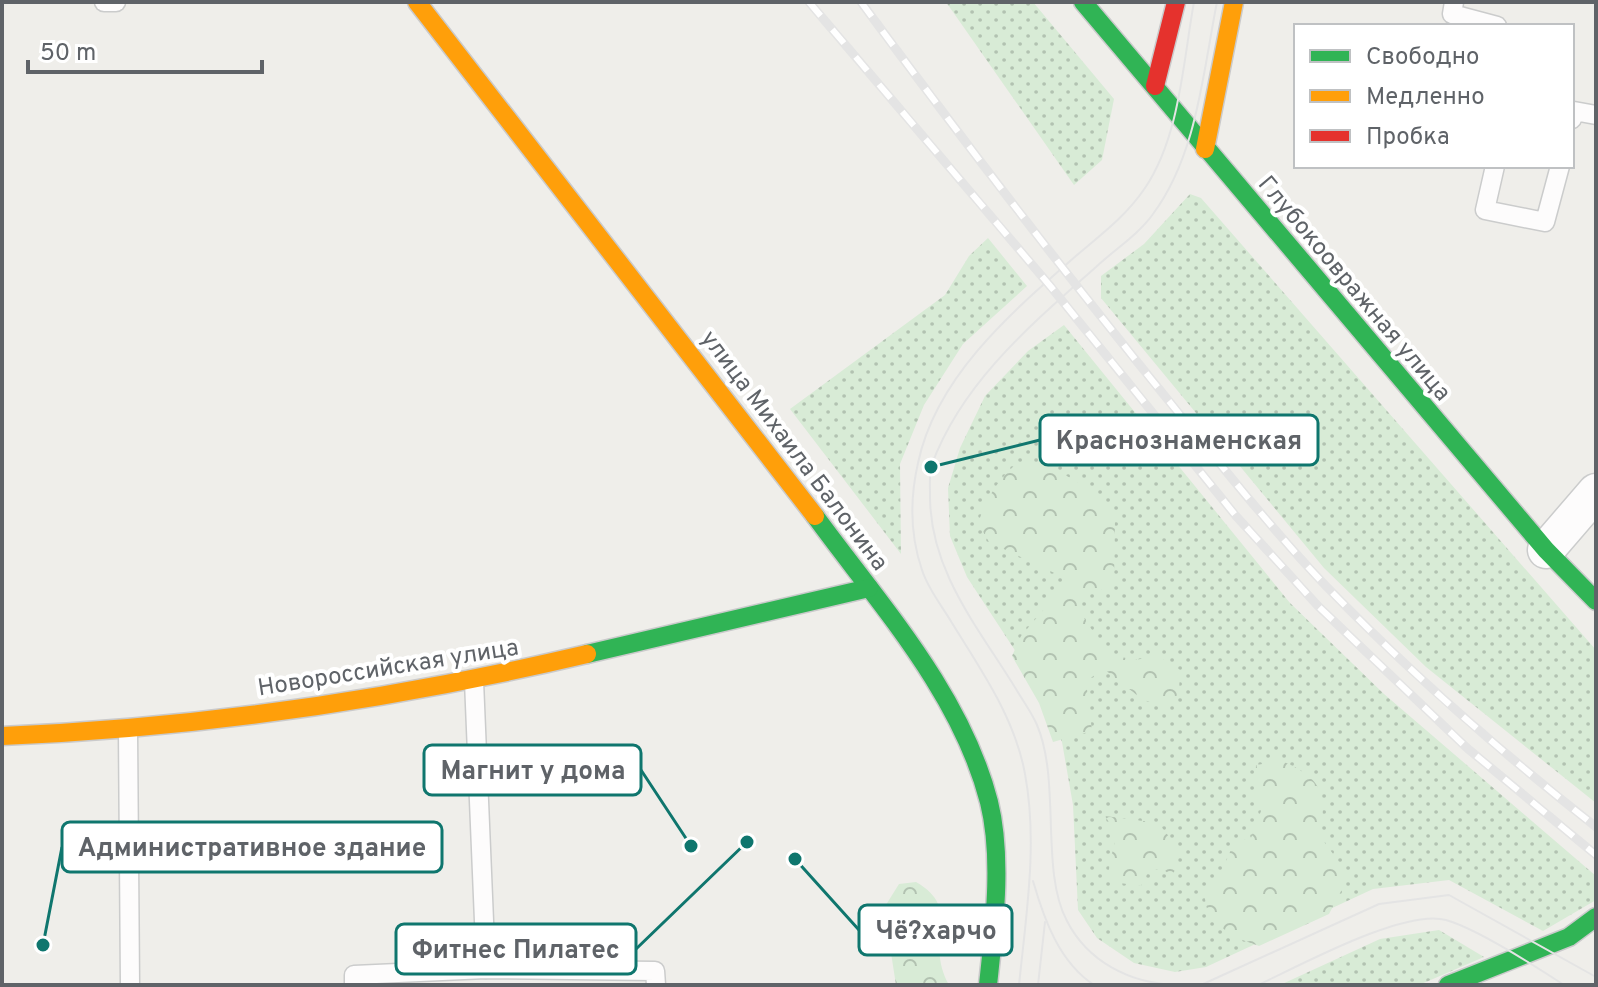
<svg xmlns="http://www.w3.org/2000/svg" width="1598" height="987" viewBox="0 0 1598 987" font-family="Overpass,sans-serif">
	<defs>
		<pattern id="grass-dots" width="8" height="8" patternUnits="userSpaceOnUse" patternTransform="scale(2)"><rect width="8" height="8" fill="#d8ebd6"/><path d="M2 2h.1M6 6h.1" fill="none" stroke="#b2c2b1" stroke-width="1.8" stroke-linecap="round"/></pattern>
		<pattern id="forest-crowns" width="20" height="18" patternUnits="userSpaceOnUse" patternTransform="scale(2)"><rect width="20" height="18" fill="#d8ebd6"/><path d="M2 6a3 3 0 1 1 6 0M12 15a3 3 0 1 1 6 0" fill="none" stroke="#b2c2b1"/></pattern>
	</defs>
	<rect width="100%" height="100%" fill="#efeeea"/>
	<g fill="url(#grass-dots)">
		<polygon points="946,2 1033,2 1114,99 1102,160 1074,185"/>
		<polygon points="1190,194 1201,198 1596,650 1596,803 1426,667 1324,568 1101,298 1101,276 1144,244"/>
		<polygon points="988,238 1027,286 963,344 924,405 900,464 901,554 790,409 945,295 969,256"/>
		<polygon points="1064,325 1290,603 1384,694 1596,876 1596,900 1543,931 1449,880 1373,889 1206,967 1175,972 1134,963 1097,938 1078,910 1073,805 1062,742 1039,687 967,577 950,536 948,488 960,448 985,396 1028,351"/>
		<polygon points="1439,930 1484,957 1419,985 1280,985 1380,939"/>
	</g>
	<g fill="url(#forest-crowns)">
		<path d="M1016 464 1050 466 1099 495 1115 516 1114 582 1098 592 1080 594 1078 609 1108 654 1135 660 1157 656 1180 670 1179 692 1169 707 1143 700 1104 669 1086 681 1092 731 1053 742 1039 703 1012 656 1021 636 1069 580 989 542 978 523C987 498 996 482 1016 464Z"/>
		<path d="M1282 761C1323 779 1327 793 1320 836L1349 876 1329 914 1259 946 1237 938 1209 919 1203 889 1218 879 1234 843 1251 838 1261 811 1255 788 1256 765Z"/>
		<path d="M1105 816 1158 823C1172 840 1188 856 1171 876L1162 868 1148 872 1141 886 1120 883 1109 874C1109 846 1124 845 1105 816Z"/>
		<path d="M916 882C964 910 923 937 949 985H896L884 908 899 884Z"/>
	</g>
	<g fill="none" stroke-linecap="round" stroke-linejoin="round">
		<g stroke="#cbcccc" stroke-width="21">
			<g id="lane">
				<polyline points="104,2 116,2"/>
				<polyline points="1454,2 1452,14 1497,26"/>
				<polyline points="1572,119 1574,111 1596,115"/>
				<polyline points="1495,166 1485,210 1545,222 1560,166"/>
				<polyline points="474,681 486,969"/>
				<polyline points="128,731 130,985"/>
				<polyline points="354,985 354,975 486,969 655,971 656,985"/>
			</g>
		</g>
		<g stroke="#cbcccc" stroke-width="39">
			<polyline id="street" points="1546,550 1596,492"/>
		</g>
		<g stroke="#cacacb" stroke-width="21">
			<g id="fast">
				<polyline points="1083,2 1546,550 1596,601"/>
				<path d="M815 516C880 605 961 693 989 802 1003 858 994 928 988 985"/>
				<polyline points="587,654 869,588"/>
				<polyline points="1448,985 1569,937 1596,917"/>
			</g>
		</g>
		<g stroke="#cacacb" stroke-width="21">
			<g id="slow">
				<polyline points="417,2 815,516"/>
				<polyline points="1205,149 1234,2"/>
				<path d="M2 736C198 728 396 699 587 654"/>
			</g>
		</g>
		<g stroke="#cacacb" stroke-width="21">
			<polyline id="jam" points="1155,86 1176,2"/>
		</g>
		<use href="#lane" stroke="#fdfcfc" stroke-width="18"/>
		<use href="#street" stroke="#fdfcfc" stroke-width="36"/>
		<use href="#fast" stroke="#30b455" stroke-width="18"/>
		<use href="#slow" stroke="#ff9f0a" stroke-width="18"/>
		<use href="#jam" stroke="#e5322d" stroke-width="18"/>
		<g stroke="#e4e4e4" stroke-width="2">
			<path d="M1033 881C1044 919 1059 962 1094 985"/>
			<path d="M1019 985C1026 916 1038 843 1025 774 1015 718 981 670 952 623 942 606 928 589 922 570 910 535 910 498 918 463 936 376 1013 311 1077 255 1102 234 1126 216 1145 188 1180 136 1183 62 1194 2"/>
			<polyline points="1038,985 1045,922"/>
			<path d="M1175 985C1130 983 1088 962 1067 921 1040 871 1061 781 1037 725 1032 713 1023 701 1016 689 978 627 929 570 930 494 930 485 929 473 932 464 963 381 1032 324 1096 267 1114 250 1139 234 1153 214 1197 155 1203 72 1217 2"/>
			<polyline points="1201,985 1379,904 1449,895 1596,977"/>
			<path d="M1258 985C1299 966 1405 908 1446 920 1478 929 1535 966 1564 985"/>
		</g>
		<g stroke="#e4e4e4" stroke-width="9">
			<g id="rail">
				<polyline points="809,2 1051,287 1236,516 1318,606 1467,748 1596,855"/>
				<path d="M861 2C959 135 1060 267 1164 395 1217 460 1268 525 1325 585 1409 672 1501 752 1596 827"/>
			</g>
		</g>
		<use href="#rail" stroke="#fff" stroke-width="6" stroke-dasharray="18" stroke-linecap="butt"/>
	</g>
	<g text-anchor="middle" stroke-width="8" stroke-linejoin="round" paint-order="stroke">
		<g font-size="24" fill="#5f6368" stroke="#fff">
			<text transform="translate(1355 288) rotate(50)" y="8">Глубокоовражная улица</text>
			<text transform="translate(795 450) rotate(53)" y="8">улица Михаила Балонина</text>
			<text transform="translate(388 667) rotate(-9)" y="8">Новороссийская улица</text>
		</g>
	</g>
	<path fill="none" stroke="#0f766e" stroke-width="3" d="M931 467L1040 440M691 846L641 770M43 945L62 847M795 859L859 930M747 842L636 949"/>
	<g fill="#0f766e" stroke="#fff" stroke-width="3">
		<circle cx="931" cy="467" r="8"/>
		<circle cx="691" cy="846" r="8"/>
		<circle cx="43" cy="945" r="8"/>
		<circle cx="795" cy="859" r="8"/>
		<circle cx="747" cy="842" r="8"/>
	</g>
	<g fill="#fff" stroke="#0f766e" stroke-width="3">
		<rect x="1040" y="415" width="278" height="50" rx="8"/>
		<rect x="424" y="745" width="217" height="50" rx="8"/>
		<rect x="62" y="822" width="380" height="50" rx="8"/>
		<rect x="859" y="905" width="153" height="50" rx="8"/>
		<rect x="396" y="924" width="240" height="50" rx="8"/>
	</g>
	<g font-size="26" text-anchor="middle" font-weight="bold" fill="#5f6368">
		<text x="1179" y="449">Краснознаменская</text>
		<text x="533" y="779">Магнит у дома</text>
		<text x="252" y="856">Административное здание</text>
		<text x="936" y="939">Чё?харчо</text>
		<text x="516" y="958">Фитнес Пилатес</text>
	</g>
	<rect width="1598" height="987" fill="none" stroke="#5f6368" stroke-width="8"/>
	<rect x="1294" y="24" width="280" height="144" fill="#ffffff" stroke="#bfc1c3" stroke-width="2"/>
	<rect x="1310" y="50" width="40" height="12" fill="#30b455" stroke="#bfc1c3" stroke-width="2"/>
	<text x="1366" y="64" font-size="24" fill="#5f6368">Свободно</text>
	<rect x="1310" y="90" width="40" height="12" fill="#ff9f0a" stroke="#bfc1c3" stroke-width="2"/>
	<text x="1366" y="104" font-size="24" fill="#5f6368">Медленно</text>
	<rect x="1310" y="130" width="40" height="12" fill="#e5322d" stroke="#bfc1c3" stroke-width="2"/>
	<text x="1366" y="144" font-size="24" fill="#5f6368">Пробка</text>
	<path d="M28 60v12h234v-12" fill="none" stroke="#5f6368" stroke-width="4"/>
	<text x="40" y="60" font-size="24" fill="#5f6368" stroke="#ffffff" stroke-width="6" paint-order="stroke">50 m</text>
</svg>
